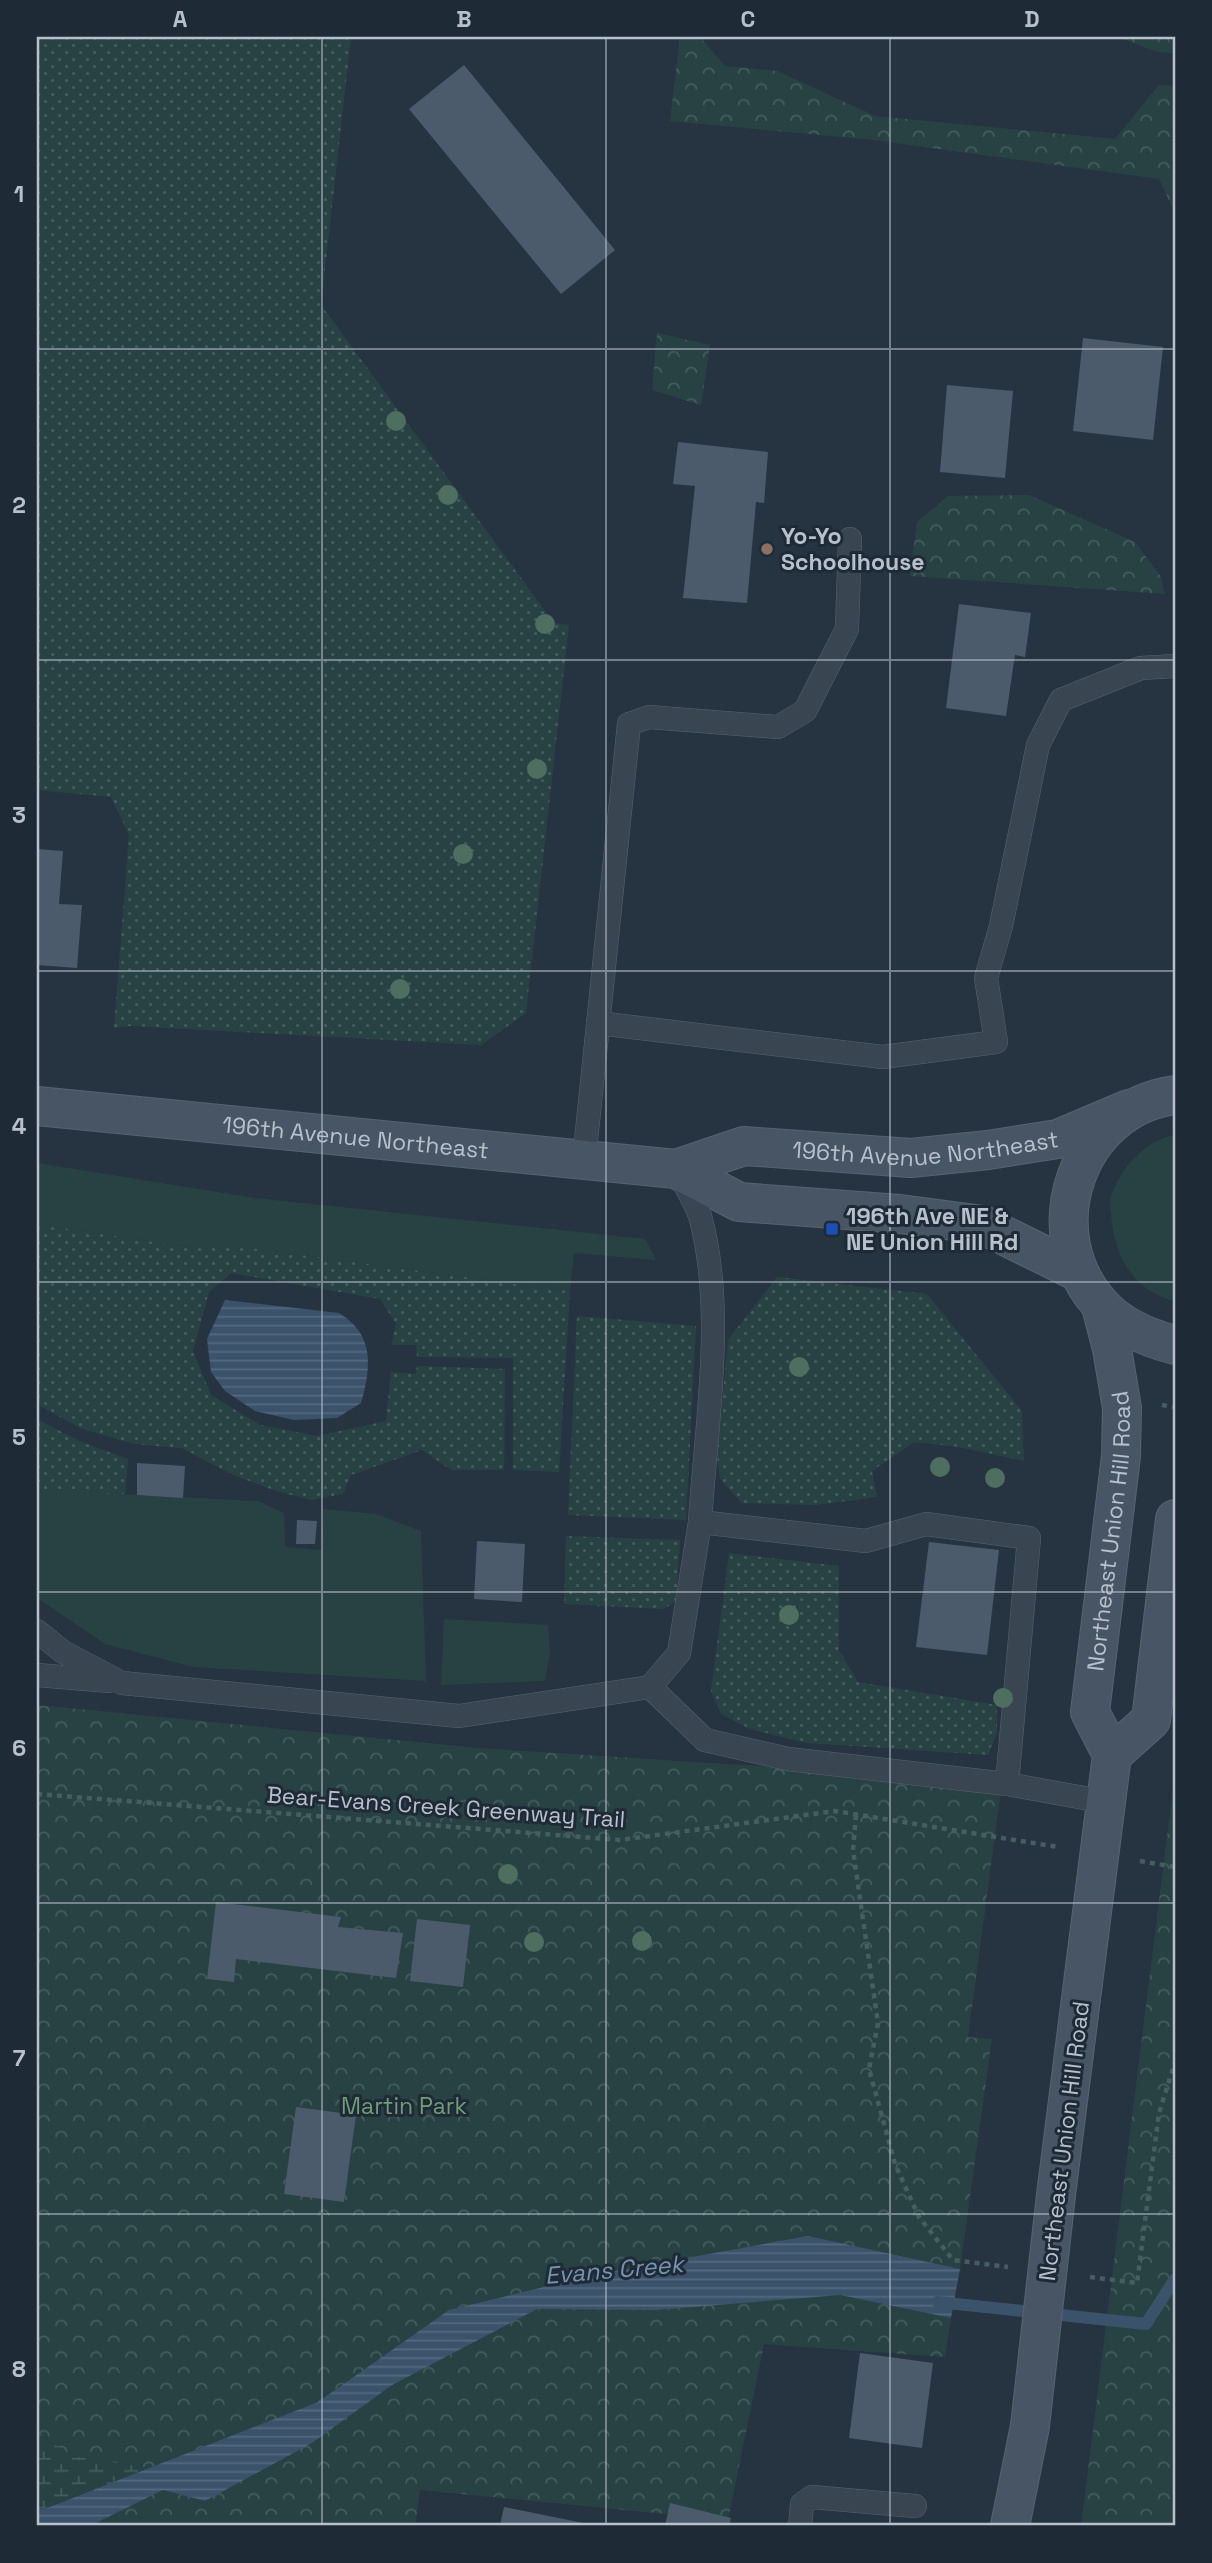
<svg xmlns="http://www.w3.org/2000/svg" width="1212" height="2563" viewBox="0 0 1212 2563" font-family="'Space Grotesk',sans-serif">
	<defs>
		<pattern id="grass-dots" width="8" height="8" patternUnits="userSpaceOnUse" patternTransform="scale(1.75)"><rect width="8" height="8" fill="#284243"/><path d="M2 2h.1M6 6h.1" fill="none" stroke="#455c5d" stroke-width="1.8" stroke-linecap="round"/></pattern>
		<pattern id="forest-crowns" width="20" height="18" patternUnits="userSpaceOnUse" patternTransform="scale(1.75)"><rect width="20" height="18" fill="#284243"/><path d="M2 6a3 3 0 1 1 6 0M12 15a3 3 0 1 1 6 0" fill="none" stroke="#455c5d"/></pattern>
		<pattern id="wetland-marsh" width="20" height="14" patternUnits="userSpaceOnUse" patternTransform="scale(1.75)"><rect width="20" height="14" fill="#284243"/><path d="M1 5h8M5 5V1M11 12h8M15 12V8" fill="none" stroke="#455c5d"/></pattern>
		<pattern id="water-rules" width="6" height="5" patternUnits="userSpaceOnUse" patternTransform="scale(1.75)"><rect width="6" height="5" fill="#3b526b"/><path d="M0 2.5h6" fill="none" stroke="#55697f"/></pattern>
	</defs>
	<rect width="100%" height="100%" fill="#263442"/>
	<g fill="url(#grass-dots)">
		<polygon points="37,37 351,37 321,305 554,623 569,625 526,1013 481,1045 131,1026 114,1028 129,835 111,797 37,790"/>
		<polygon points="37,1224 195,1248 251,1248 570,1291 559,1472 513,1470 513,1358 417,1357 416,1345 391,1345 396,1324 380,1299 231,1273 209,1292 193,1351 211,1395 260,1425 317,1436 386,1421 391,1372 416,1374 417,1366 505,1369 504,1470 451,1470 422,1450 351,1475 343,1494 311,1500 276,1491 233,1475 182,1448 133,1444 80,1428 37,1404"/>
		<polygon points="777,1277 927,1294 1022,1411 1024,1461 959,1447 914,1442 872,1471 877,1497 816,1505 742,1503 720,1479 717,1456 728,1340"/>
		<polygon points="577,1316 696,1326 686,1520 568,1515"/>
		<polygon points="37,1419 79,1441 128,1459 125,1494 37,1495"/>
		<polygon points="566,1536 680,1540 676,1601 664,1609 564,1604"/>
		<polygon points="729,1553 839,1566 839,1650 858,1682 997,1705 997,1733 988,1755 807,1743 750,1729 721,1714 711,1691"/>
	</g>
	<g fill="url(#forest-crowns)">
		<polygon points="680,37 700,37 725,66 777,71 875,116 1115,139 1159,85 1175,86 1175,213 1159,179 873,140 670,121"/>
		<polygon points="1118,37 1175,37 1175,53 1157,52"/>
		<polygon points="657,333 710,345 701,405 652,390"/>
		<polygon points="1029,495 1135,542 1161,577 1165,594 910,576 917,522 948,496"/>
		<polygon points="37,1705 478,1748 1002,1782 968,2037 992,2039 960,2269 937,2265 745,2301 840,2295 951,2318 945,2357 764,2344 728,2520 420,2490 415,2526 90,2526 163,2490 205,2501 200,2449 150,2468 71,2456 37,2432"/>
		<polygon points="1175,1773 1175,2526 1081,2526"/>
	</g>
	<polygon fill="url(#wetland-marsh)" points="37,2431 71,2456 150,2468 46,2508 37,2509"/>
	<g fill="#284243">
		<path d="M1175 1135V1301C1137 1293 1116 1260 1112 1223 1112 1217 1109 1208 1110 1201 1117 1171 1145 1140 1175 1135Z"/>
		<polygon points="37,1163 255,1198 645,1239 656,1260 574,1253 570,1291 251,1248 195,1248 37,1224"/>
		<polygon points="37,1490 258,1501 284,1513 285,1547 322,1550 323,1509 376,1514 421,1531 426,1681 193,1667 105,1644 37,1598"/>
		<polygon points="444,1619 548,1625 550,1652 545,1681 441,1685"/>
	</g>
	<g fill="url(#water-rules)">
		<path d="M225 1300 339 1313C375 1335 371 1367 361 1403L337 1418 294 1420 255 1411 225 1391 211 1372 207 1339Z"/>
		<polygon points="808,2236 960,2269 951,2318 840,2295 656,2310 537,2309 392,2385 312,2443 205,2501 163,2490 90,2526 37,2526 37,2509 47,2508 318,2402 449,2310 593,2275"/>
	</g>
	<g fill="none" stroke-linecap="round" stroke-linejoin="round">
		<polyline stroke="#3b526b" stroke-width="12" points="938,2302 1146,2324 1175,2279"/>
	</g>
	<g fill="#4c5b6b">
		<polygon points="464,65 615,250 561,294 409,109"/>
		<polygon points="1083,338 1163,347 1153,440 1073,431"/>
		<polygon points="947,385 1013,391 1005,478 940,472"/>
		<polygon points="678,442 768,452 764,503 756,502 747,603 683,598 695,486 673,484"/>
		<polygon points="959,604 1031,613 1025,657 1015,655 1006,716 946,708"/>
		<polygon points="37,849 63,851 59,904 82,905 77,968 37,965"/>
		<polygon points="137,1463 185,1466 183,1498 137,1495"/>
		<polygon points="297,1520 317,1521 315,1544 296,1544"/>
		<polygon points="477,1541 525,1544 522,1602 474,1599"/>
		<polygon points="929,1542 999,1550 987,1655 916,1647"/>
		<polygon points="216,1902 341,1917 338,1927 403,1933 396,1978 236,1959 234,1982 207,1979"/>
		<polygon points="417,1919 470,1925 463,1987 410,1981"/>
		<polygon points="296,2107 356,2115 344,2202 284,2194"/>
		<polygon points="860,2353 933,2363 922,2448 849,2438"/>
		<polygon points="670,2503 731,2518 729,2526 665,2526"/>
		<polygon points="504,2507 593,2525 593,2526 500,2526"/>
	</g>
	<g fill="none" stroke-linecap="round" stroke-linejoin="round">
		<g stroke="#59636f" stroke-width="24">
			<g id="lane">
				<polyline points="598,1023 883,1057 996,1042 986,978 1001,926 1038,745 1061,700 1141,668 1175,666"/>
				<polyline points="584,1160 629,724 649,717 778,727 805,711 847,629 850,539"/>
				<path d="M678 1172C685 1186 695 1201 700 1216 726 1310 706 1425 700 1522L866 1541 926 1524 1029 1538 1007 1784 1106 1802"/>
				<polyline points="37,1631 63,1652 122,1683 459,1716 650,1687 679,1653 700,1522"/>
				<polyline points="37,1675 109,1681"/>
				<polyline points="650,1687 705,1740 788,1759 1007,1784"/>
				<polyline points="800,2526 802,2504 812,2497 915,2506"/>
			</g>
		</g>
		<g stroke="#59636f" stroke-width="40">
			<g id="secondary">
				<path d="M1175 1095C1077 1108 1034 1232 1101 1305 1120 1327 1148 1338 1175 1345"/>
				<path id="s1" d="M37 1106 676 1169 739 1202 900 1214 983 1225 1078 1272"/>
				<path id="s2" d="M676 1169 744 1146 911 1158 988 1150 1058 1139 1129 1109"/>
				<polyline points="1112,1755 1151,1720 1175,1519"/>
				<path id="s3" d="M1056 2195 1112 1755 1090 1712 1121 1456 1122 1408 1112 1349 1101 1306"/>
				<polyline points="1010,2526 1030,2426"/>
			</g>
		</g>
		<g stroke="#465e60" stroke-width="4.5" stroke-dasharray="5 5" stroke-linecap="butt">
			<polyline points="1162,1405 1173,1407"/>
			<polyline points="37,1794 620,1840 835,1811 1058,1847"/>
			<polyline points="856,1815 853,1850 878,2023 869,2069 895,2164 919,2217 953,2260 1008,2267"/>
			<polyline points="1140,1861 1175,1867"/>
			<polyline points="1090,2277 1137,2283 1159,2113 1175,2062"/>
		</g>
		<use href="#lane" stroke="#3a4552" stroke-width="23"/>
		<use href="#secondary" stroke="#485565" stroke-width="38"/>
		<g stroke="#59636f" stroke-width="40" stroke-linecap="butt">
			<polyline id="secondary-bridge" points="1030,2426 1056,2195"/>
		</g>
		<use href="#secondary-bridge" stroke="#485565" stroke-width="38"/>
	</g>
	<g fill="#4e6e5f">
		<circle cx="396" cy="421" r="10"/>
		<circle cx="448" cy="495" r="10"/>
		<circle cx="545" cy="624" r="10"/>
		<circle cx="537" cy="769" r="10"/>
		<circle cx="463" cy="854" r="10"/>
		<circle cx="400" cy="989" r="10"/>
		<circle cx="799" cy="1367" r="10"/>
		<circle cx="940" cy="1467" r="10"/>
		<circle cx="995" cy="1478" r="10"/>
		<circle cx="789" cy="1615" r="10"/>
		<circle cx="1003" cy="1698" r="10"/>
		<circle cx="508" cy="1874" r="10"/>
		<circle cx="642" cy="1941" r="10"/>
		<circle cx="534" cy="1942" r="10"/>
	</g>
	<path fill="none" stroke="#b8c0cc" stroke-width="2" stroke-opacity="0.55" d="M322 37V2526M606 37V2526M890 37V2526M37 349H1175M37 660H1175M37 971H1175M37 1282H1175M37 1592H1175M37 1903H1175M37 2214H1175"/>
	<circle fill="#8d6e63" stroke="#1f2a37" stroke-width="2.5" cx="767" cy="549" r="7"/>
	<rect fill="#1a4fb4" stroke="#1f2a37" stroke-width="2.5" x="825" y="1222" width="14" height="14" rx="3.5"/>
	<g text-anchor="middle" stroke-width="6" stroke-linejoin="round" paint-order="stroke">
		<g font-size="23" font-weight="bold" fill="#b8c0cc" stroke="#1f2a37" text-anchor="start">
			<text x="781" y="544">Yo-Yo<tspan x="781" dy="26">Schoolhouse</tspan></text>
			<text x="846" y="1224">196th Ave NE &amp;<tspan x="846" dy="26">NE Union Hill Rd</tspan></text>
		</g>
		<g font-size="23" fill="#b8c0cc" stroke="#1f2a37">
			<text dy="8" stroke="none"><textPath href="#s1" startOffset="320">196th Avenue Northeast</textPath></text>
			<text dy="8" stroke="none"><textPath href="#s2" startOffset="254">196th Avenue Northeast</textPath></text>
			<text dy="8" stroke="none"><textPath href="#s3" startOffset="674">Northeast Union Hill Road</textPath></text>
			<text transform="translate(446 1807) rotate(4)" y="8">Bear-Evans Creek Greenway Trail</text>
			<text transform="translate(1064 2141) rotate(-83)" y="8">Northeast Union Hill Road</text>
		</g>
		<g font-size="23" fill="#6e9d76" stroke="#1f2a37">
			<text x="404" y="2114">Martin Park</text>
		</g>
		<g font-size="24" font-style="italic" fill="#7793af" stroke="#1f2a37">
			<text transform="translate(614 2270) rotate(-5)" y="8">Evans Creek</text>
		</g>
	</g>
	<rect width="1212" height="2563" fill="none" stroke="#1f2a37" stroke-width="77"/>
	<rect x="38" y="38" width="1136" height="2486" fill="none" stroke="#b8c0cc" stroke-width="2.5"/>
	<g font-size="23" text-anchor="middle" font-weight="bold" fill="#b8c0cc">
		<text x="180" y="27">A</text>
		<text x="464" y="27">B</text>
		<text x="748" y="27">C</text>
		<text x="1032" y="27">D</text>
		<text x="19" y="202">1</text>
		<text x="19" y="513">2</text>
		<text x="19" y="823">3</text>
		<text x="19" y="1134">4</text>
		<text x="19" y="1445">5</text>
		<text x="19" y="1756">6</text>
		<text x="19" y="2066">7</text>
		<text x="19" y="2377">8</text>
	</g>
</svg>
